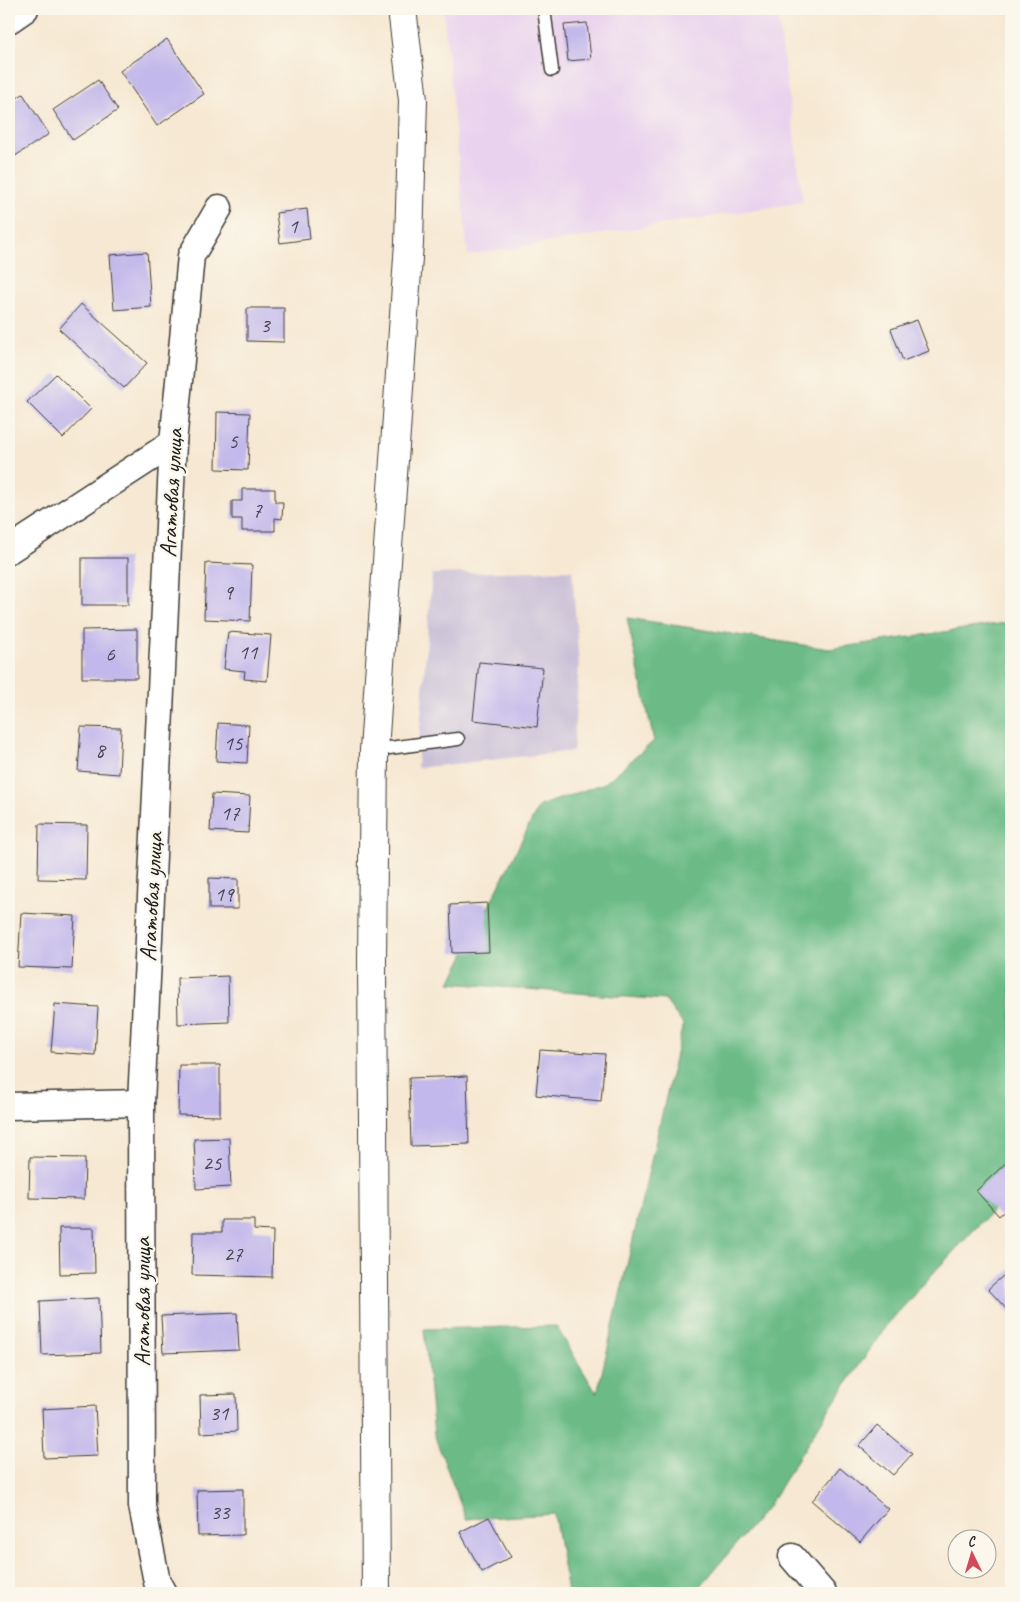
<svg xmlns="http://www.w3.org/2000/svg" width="1020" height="1602" viewBox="0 0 1020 1602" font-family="Caveat,sans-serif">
	<rect width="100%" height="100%" fill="#fbf7ec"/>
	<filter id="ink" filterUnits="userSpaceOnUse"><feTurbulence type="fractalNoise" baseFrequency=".02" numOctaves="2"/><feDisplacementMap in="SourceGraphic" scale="10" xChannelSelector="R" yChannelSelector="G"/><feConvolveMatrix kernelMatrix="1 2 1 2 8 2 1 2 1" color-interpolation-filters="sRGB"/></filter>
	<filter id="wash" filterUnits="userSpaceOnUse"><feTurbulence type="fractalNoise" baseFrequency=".0096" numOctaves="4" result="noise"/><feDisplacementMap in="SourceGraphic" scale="20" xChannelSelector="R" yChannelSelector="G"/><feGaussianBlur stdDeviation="1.12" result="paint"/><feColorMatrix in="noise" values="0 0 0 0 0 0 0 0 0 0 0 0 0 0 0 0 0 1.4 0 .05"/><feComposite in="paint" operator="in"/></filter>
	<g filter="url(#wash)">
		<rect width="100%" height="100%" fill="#f6e8d2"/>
		<polygon fill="#e9d2ee" points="443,9 777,9 803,202 468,255"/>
		<polygon fill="#c9bfd7" points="572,570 579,665 573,751 417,768 432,574"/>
		<polygon fill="#6cbb86" stroke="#446c51" points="627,618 829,649 1011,622 1011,1191 937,1269 886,1326 828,1411 768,1506 695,1593 568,1593 554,1514 466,1519 434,1434 424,1329 556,1326 597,1394 683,1024 665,1000 450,983 539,806 605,783 654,741"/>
		<g id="blocks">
			<g fill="#c2b8eb">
				<polygon points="587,23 591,59 568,61 564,25"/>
				<polygon points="167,39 204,94 157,126 120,71"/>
				<polygon points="98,80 118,110 73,140 53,110"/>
				<polygon points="23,94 49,134 9,160 9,103"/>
				<polygon points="307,209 310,239 280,243 276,213"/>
				<polygon points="147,252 151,307 114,310 110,255"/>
				<polygon points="81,304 147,363 124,388 59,329"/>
				<polygon points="247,308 284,308 284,342 247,341"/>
				<polygon points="917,320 929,351 903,361 891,329"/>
				<polygon points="56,374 91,409 63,438 27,402"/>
				<polygon points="217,412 250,413 248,470 216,469"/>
				<polygon points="242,489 275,489 275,502 283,502 282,519 275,518 275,531 242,531 242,519 232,519 232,501 242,501"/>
				<rect x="82" y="558" width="46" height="47"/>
				<polygon points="206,563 252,565 250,621 204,619"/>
				<polygon points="137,629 137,678 82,678 82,630"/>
				<polygon points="228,632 271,635 267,681 244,679 245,671 224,669"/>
				<polygon points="479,662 543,668 537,727 473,720"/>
				<polygon points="218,723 249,725 247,763 216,761"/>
				<polygon points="81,727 121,728 119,774 78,771"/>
				<polygon points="212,794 250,796 248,833 210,831"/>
				<polygon points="39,824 87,825 86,880 38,879"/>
				<polygon points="209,878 238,879 238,909 209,909"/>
				<polygon points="487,903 489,952 452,953 450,905"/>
				<polygon points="21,913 75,916 72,969 18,967"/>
				<polygon points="228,976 229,1022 178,1024 177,978"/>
				<polygon points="55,1004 98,1007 95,1055 51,1052"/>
				<polygon points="540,1050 605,1054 601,1101 536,1095"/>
				<polygon points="179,1065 220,1065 220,1116 178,1115"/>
				<polygon points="467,1076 469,1144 411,1146 409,1078"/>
				<polygon points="229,1138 231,1187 196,1189 194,1139"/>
				<polygon points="30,1157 85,1158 84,1199 29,1198"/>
				<polygon points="1008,1161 1011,1165 1011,1205 999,1216 976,1191"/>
				<polygon points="222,1220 254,1220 254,1230 273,1231 272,1277 192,1275 193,1232 222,1232"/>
				<polygon points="59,1228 94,1228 95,1273 60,1274"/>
				<polygon points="1011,1269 1011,1314 988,1289"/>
				<polygon points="99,1298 101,1353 42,1355 40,1301"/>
				<polygon points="237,1313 239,1350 163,1353 161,1316"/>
				<polygon points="236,1394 237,1431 201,1433 200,1395"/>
				<polygon points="95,1406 98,1456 44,1458 42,1409"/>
				<polygon points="877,1425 912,1454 893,1475 859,1446"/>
				<polygon points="840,1468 888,1509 860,1542 812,1501"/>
				<polygon points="243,1489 243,1535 198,1536 197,1490"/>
				<polygon points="489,1517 511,1557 482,1572 460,1532"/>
			</g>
		</g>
	</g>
	<g filter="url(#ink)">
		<use href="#blocks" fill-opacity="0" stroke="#3d3b37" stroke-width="1"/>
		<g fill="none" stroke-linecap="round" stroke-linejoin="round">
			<g stroke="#3d3b37" stroke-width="15">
				<g id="lane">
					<polyline points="544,9 552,70"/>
					<polyline points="374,750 458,739"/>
				</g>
			</g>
			<g stroke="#3d3b37" stroke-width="29">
				<g id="street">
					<polyline points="9,20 25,9"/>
					<polyline points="9,550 173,443"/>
					<polyline points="9,1106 141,1103"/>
					<polyline points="792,1557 823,1593"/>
					<polyline points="163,1593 157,1582 142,1506 141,1103 173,443 191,256 219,208"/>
				</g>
			</g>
			<g stroke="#3d3b37" stroke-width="30">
				<polyline id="secondary" points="376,1593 372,962 374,750 409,243 413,100 402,9"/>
			</g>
			<use href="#lane" stroke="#fff" stroke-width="12"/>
			<use href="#street" stroke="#fff" stroke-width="26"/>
			<use href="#secondary" stroke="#fff" stroke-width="28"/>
		</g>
	</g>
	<g text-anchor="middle" stroke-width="5" stroke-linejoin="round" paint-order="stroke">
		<g font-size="21" fill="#464350">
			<text x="293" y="233">1</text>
			<text x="265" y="332">3</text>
			<text x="233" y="448">5</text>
			<text x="257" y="517">7</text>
			<text x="228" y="599">9</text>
			<text x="248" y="659">11</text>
			<text x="110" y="661">6</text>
			<text x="233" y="750">15</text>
			<text x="100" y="757">8</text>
			<text x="230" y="820">17</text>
			<text x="224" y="901">19</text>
			<text x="212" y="1170">25</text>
			<text x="233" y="1261">27</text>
			<text x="219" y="1420">31</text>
			<text x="220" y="1519">33</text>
		</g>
		<g font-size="24" fill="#1c1c1c" stroke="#fbf7ec">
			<text transform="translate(171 493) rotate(-87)" y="8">Агатовая улица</text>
			<text transform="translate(151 897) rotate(-87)" y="8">Агатовая улица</text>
			<text transform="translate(142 1302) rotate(-90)" y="8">Агатовая улица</text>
		</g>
	</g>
	<rect width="1020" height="1602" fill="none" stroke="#fbf7ec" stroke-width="30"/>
	<g transform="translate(972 1554) rotate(355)"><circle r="24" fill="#fbf7ec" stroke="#a29f99"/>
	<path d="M0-4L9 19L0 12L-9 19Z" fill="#d1495b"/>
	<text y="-8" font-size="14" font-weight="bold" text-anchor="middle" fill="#1c1c1c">С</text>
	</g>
</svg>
